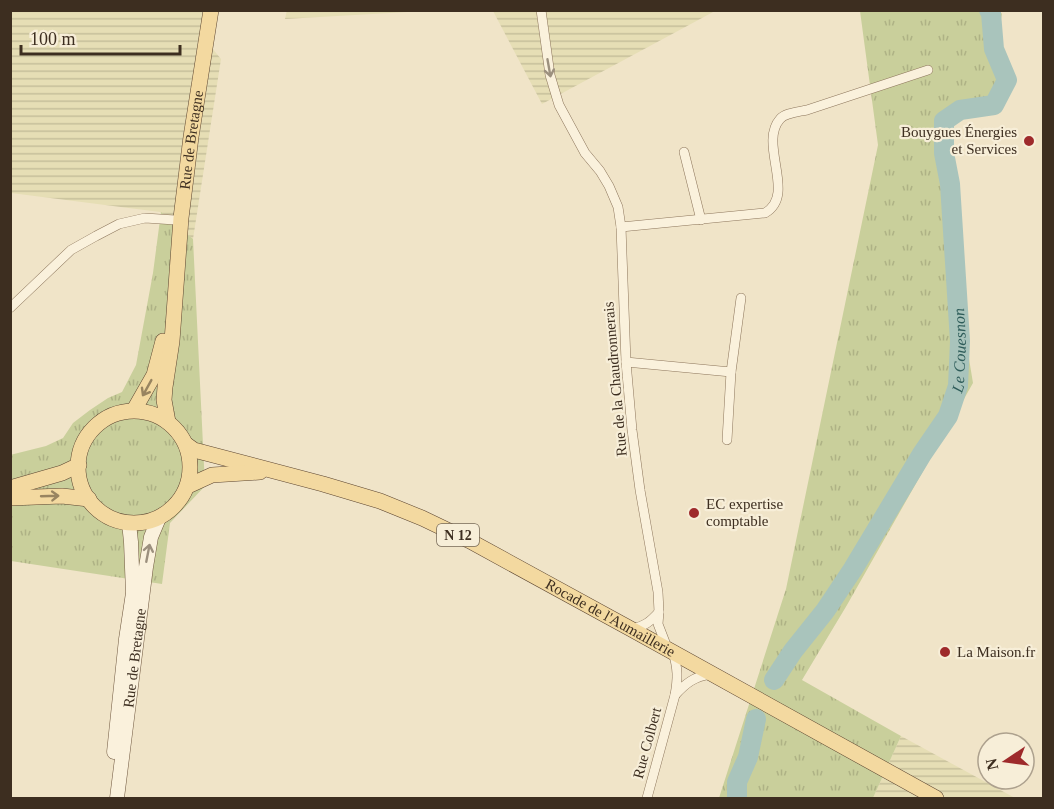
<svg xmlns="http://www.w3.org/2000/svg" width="1054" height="809" viewBox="0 0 1054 809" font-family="Georgia,serif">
	<defs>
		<pattern id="farmland-rules" width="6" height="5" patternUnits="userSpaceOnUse" patternTransform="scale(1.5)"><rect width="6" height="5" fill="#e6deb5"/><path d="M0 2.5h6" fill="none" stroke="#c6bf9b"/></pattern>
		<pattern id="grass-tufts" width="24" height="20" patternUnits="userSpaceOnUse" patternTransform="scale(1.5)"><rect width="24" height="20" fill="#c9cf9b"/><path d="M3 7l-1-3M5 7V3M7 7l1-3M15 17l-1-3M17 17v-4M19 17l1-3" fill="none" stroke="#aeb285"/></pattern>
	</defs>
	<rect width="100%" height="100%" fill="#f0e4c8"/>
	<g fill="url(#farmland-rules)">
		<polygon points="287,10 425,10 425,11 285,19"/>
		<polygon points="11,11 218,11 212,48 221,59 193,239 160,212 11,193"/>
		<polygon points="493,11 715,11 542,104"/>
		<polygon points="901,736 1015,798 873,798"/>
	</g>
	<g fill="url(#grass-tufts)">
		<polygon points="860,11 1000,11 1002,14 995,49 1013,77 998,114 949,114 944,127 951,157 939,176 973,383 847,605 802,680 901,736 873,798 719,798 786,589 878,145"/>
		<polygon points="161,212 193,239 205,486 170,523 162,584 11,561 10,455 46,446 63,438 73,423 90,410 108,398 122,392 136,365 153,273"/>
	</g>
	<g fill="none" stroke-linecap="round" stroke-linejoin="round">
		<g stroke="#a9c4bc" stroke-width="20">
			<path id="s1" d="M774 680 793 651 825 611 853 569 922 454 948 416 958 386 960 341 950 184 944 153V121L960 110 994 105 1007 80 994 49 991 13 989 10"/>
			<polyline points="737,798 737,782 748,757 756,719"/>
		</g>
		<g stroke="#8d765c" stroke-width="10">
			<g id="street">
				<polyline points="541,10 550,75 559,105 585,153 600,171 609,186 618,207 621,227 626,362 632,430 640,490 658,592 659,612"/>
				<polyline points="684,152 701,220"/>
				<path d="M621 227 765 213C797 195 758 144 780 119 785 113 798 112 807 110L928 70"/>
				<polyline points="10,308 71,250 96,236 119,224 145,218 175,220 181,218"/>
				<polyline points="626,362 731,372"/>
				<polyline points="727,440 731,372 741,298"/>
				<path d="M631 629C645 626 650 622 659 612L658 624 668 650"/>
				<path d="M673 652C678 669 678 678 675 695 686 683 694 677 710 674"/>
				<polyline points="647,798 675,695"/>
			</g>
		</g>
		<g stroke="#6f573f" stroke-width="15">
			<g id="secondary">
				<polyline points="114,752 126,639 133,593 131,542 129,523"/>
				<path id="s2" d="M117 798 146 567 151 537 159 518"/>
			</g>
		</g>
		<g stroke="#5b4430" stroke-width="16">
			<g id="primary">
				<polyline points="134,410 154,375 163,341"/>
				<circle cx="134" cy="467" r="56"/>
				<path id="s3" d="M168 422 164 400 165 387 172 341 181 218 191 137 211 10"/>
				<path id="s4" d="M187 445 194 450 323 484 380 501 422 518 470 541 631 629 936 798"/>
				<polyline points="188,486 212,475 260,472"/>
				<polyline points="10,488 62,473 79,465"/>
				<polyline points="10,498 62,496 89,499"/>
			</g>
		</g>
		<use href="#street" stroke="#faf1dc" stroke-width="9"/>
		<use href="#secondary" stroke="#faf1dc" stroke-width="14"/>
		<use href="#primary" stroke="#f3d9a0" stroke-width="15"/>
	</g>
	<defs><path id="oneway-shaft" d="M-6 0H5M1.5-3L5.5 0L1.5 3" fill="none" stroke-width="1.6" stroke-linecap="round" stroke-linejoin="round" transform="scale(1.5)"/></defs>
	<g stroke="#9c907e">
		<use href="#oneway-shaft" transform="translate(549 68) rotate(80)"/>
		<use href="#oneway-shaft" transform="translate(148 553) rotate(-79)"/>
	</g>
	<g stroke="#988460">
		<use href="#oneway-shaft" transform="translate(147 388) rotate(119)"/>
		<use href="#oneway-shaft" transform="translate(50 496) rotate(-2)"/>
	</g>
	<g fill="#9e2a2b" stroke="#f7eed8" stroke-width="2">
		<circle cx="1029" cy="141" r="6"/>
		<circle cx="694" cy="513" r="6"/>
		<circle cx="945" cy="652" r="6"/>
	</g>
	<g text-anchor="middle" stroke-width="4.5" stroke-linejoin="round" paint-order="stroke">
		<rect fill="#f7eed8" stroke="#756857" stroke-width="1.5" x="437" y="524" width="42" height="22" rx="4.5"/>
		<g font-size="14" font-weight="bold" fill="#3d2e20">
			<text x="458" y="540">N 12</text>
		</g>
		<g font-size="15" fill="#3d2e20" stroke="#f7eed8" text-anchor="start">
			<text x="1017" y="137" text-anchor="end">Bouygues Énergies<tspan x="1017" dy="17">et Services</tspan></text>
			<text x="706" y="509">EC expertise<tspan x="706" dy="17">comptable</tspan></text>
			<text x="957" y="657">La Maison.fr</text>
		</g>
		<g font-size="15" fill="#3d2e20" stroke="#f7eed8">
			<text dy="5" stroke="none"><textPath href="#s3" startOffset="284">Rue de Bretagne</textPath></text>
			<text transform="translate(615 379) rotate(-95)" y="5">Rue de la Chaudronnerais</text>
			<text dy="5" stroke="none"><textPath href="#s4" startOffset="460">Rocade de l'Aumaillerie</textPath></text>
			<text dy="5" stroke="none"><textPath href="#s2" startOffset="141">Rue de Bretagne</textPath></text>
			<text transform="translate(647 743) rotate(-75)" y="5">Rue Colbert</text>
		</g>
		<g font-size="16" font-style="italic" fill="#2f5d5a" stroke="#f7eed8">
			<text dy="6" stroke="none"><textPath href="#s1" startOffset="384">Le Couesnon</textPath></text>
		</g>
	</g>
	<rect width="1054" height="809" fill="none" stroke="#3d2e20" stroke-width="24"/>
	<g transform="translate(1006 761) rotate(257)"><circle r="28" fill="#f7eed8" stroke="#ada18e" stroke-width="1.5"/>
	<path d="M0-4.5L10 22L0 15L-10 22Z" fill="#9e2a2b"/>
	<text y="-9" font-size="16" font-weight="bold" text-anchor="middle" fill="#3d2e20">N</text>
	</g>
	<path d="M21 45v9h159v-9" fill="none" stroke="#3d2e20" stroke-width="3"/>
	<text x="30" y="45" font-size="18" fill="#3d2e20" stroke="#f7eed8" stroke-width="4.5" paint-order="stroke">100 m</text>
</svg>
